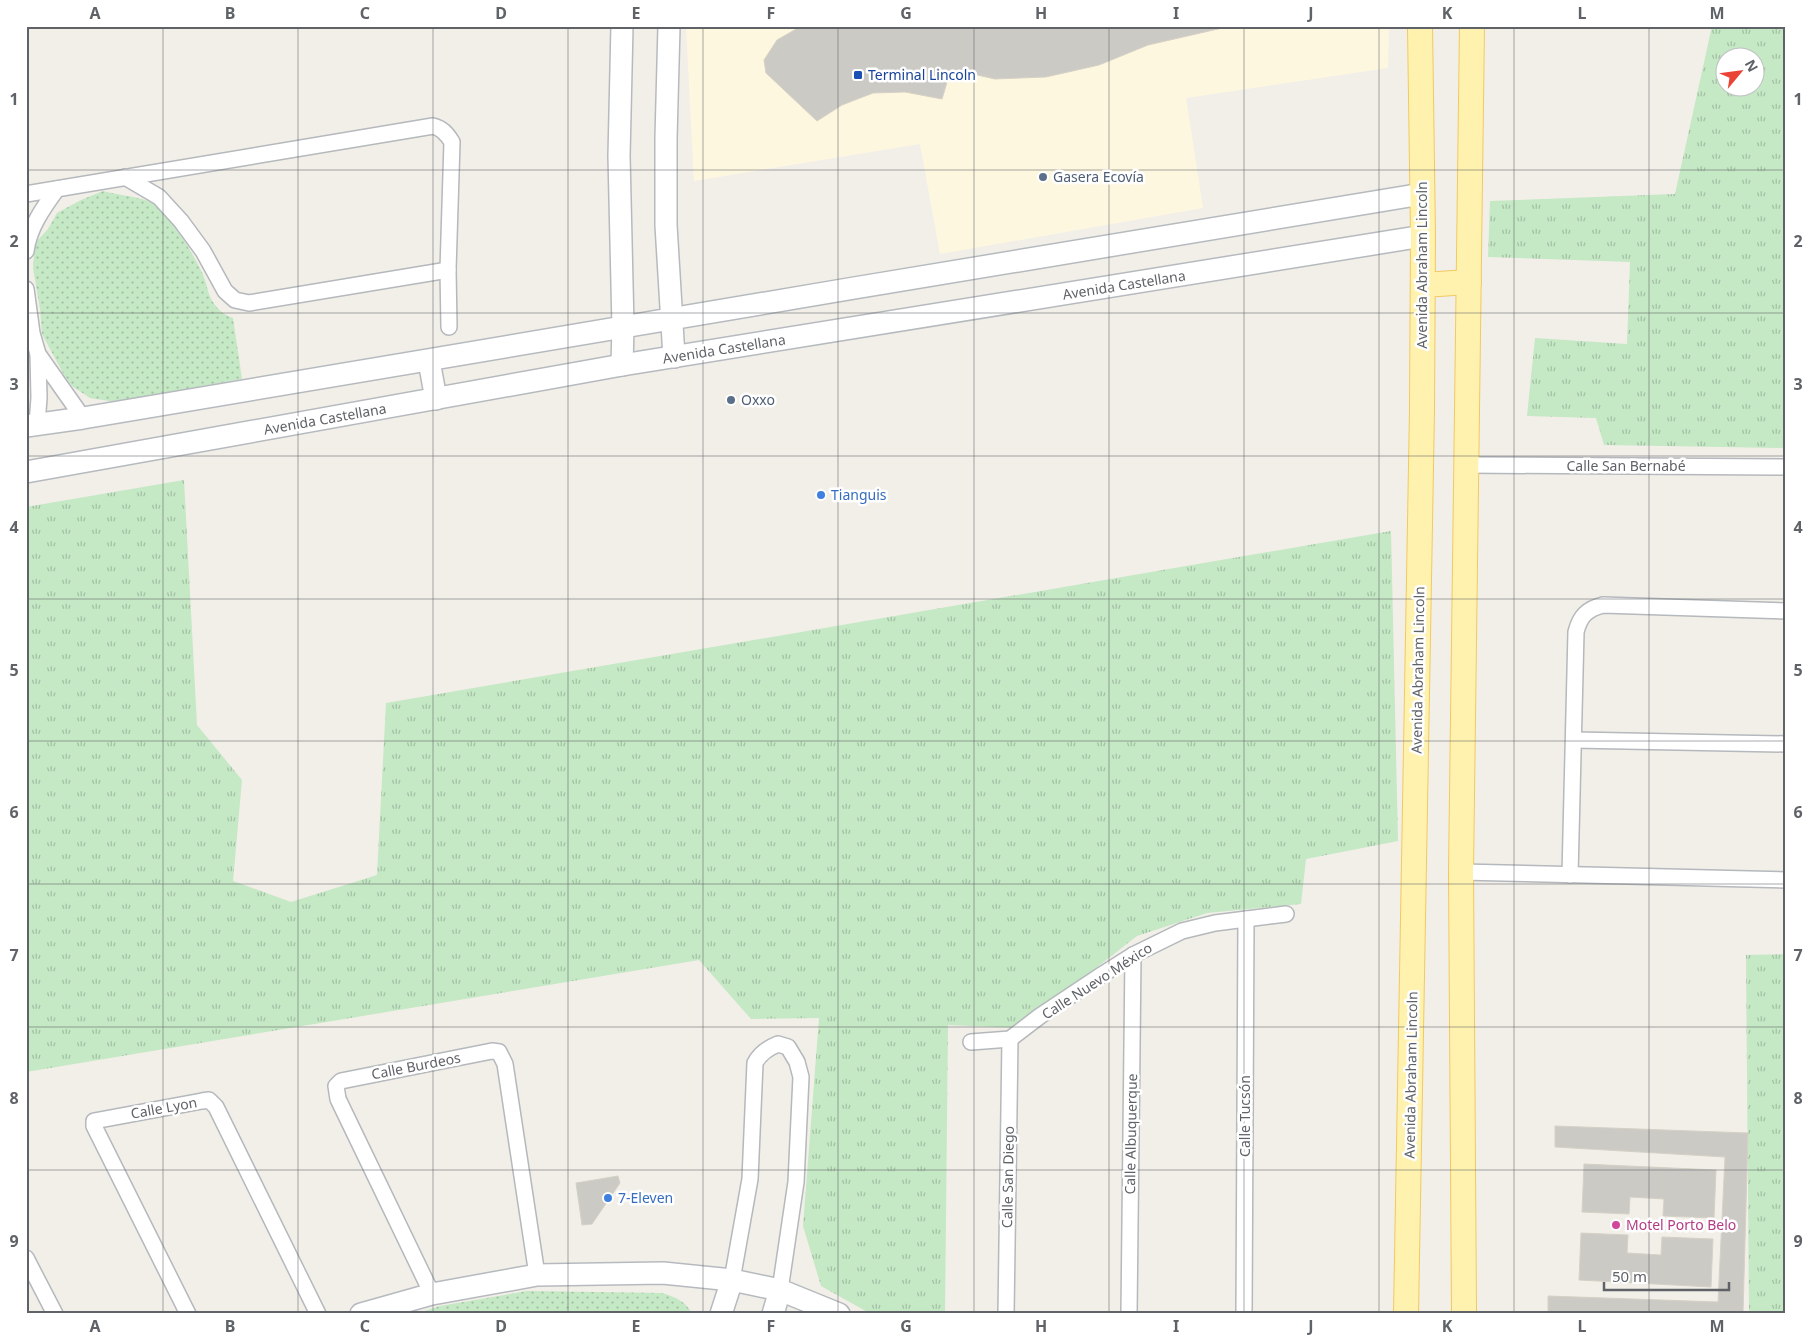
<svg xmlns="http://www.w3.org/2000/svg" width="1812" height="1340" viewBox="0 0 1812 1340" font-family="'Noto Sans',sans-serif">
	<defs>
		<pattern id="grass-tufts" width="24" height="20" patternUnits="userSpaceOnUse" patternTransform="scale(1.25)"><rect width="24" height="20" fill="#c5e8c5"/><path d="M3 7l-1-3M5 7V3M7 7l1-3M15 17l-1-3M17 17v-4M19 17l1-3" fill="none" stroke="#a3c0a4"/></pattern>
		<pattern id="park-dots" width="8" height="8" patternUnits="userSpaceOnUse" patternTransform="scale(1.25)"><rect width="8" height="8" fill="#c5e8c5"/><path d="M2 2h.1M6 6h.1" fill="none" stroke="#a3c0a4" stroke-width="1.8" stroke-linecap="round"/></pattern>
	</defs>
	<rect width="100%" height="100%" fill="#f1efe8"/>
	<polygon fill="#fef7e0" points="686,26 1389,26 1388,68 1186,98 1203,208 940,254 920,144 694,181"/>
	<g fill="url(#grass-tufts)" fill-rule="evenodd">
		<path d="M1712 26H1786V448L1604 445 1596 418 1527 416 1535 338 1627 344 1630 262 1488 257 1490 201 1675 194ZM1724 58H1754V88H1724Z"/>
		<polygon points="184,480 197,725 242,780 233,881 291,902 377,875 386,703 1391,531 1398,841 1306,859 1301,904 1207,913 1137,936 1019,1028 948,1025 945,1314 871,1314 821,1286 803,1226 819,1018 751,1019 699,960 26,1072 26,507"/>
		<polygon points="1786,954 1786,1314 1749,1314 1746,955"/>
	</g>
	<g fill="url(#park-dots)">
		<path d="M103 191C114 194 138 197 148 201 168 210 195 256 204 277 207 285 208 295 213 302 218 310 224 315 233 318L242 379 116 402 90 398 72 386 64 375 42 334 40 309 33 268 35 243 48 229 57 213 81 200Z"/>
		<path d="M527 1291 662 1293C675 1297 686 1301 692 1314H415L440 1306Z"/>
	</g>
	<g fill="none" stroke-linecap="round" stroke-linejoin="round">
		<polyline stroke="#aadaff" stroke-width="5" points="497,1314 600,1314"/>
	</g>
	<g fill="#cccac5" stroke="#d6d1c6">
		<polygon points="810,26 1231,26 1148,45 1099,65 1046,77 995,79 951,69 942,99 905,92 873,93 842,105 817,121 766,73 764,60 777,40 798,28"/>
		<polygon points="1555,1126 1748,1133 1743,1314 1548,1314 1548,1296 1718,1302 1725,1157 1555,1147"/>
		<polygon points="1584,1164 1716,1170 1714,1218 1663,1216 1664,1199 1630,1197 1629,1214 1582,1212"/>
		<polygon points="618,1176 620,1183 592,1224 582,1225 576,1183"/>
		<polygon points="1581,1233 1628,1235 1627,1253 1661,1255 1662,1237 1713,1239 1711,1287 1579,1280"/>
	</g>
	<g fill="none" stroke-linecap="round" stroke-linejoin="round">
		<g stroke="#b5b8bc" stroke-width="18">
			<g id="street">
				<polyline points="125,177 159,197 181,221 203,251 225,291 235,300 249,303 448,270"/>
				<path d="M26 194 433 126C442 128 447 134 452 142L448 270 449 327"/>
				<path d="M26 251C29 228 43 208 57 189"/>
				<polyline points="26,289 32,333 38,354 39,398 37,424"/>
				<polyline points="38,354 83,418"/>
				<polyline points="1466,465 1786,467"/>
				<polyline points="1574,740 1786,744"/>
				<polyline points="1461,872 1786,880"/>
				<path d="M1570 875 1576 632C1580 616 1587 609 1603 605L1786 611"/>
				<polyline points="971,1042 1010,1039 1040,1016 1103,974 1133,955 1182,931 1215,923 1286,914"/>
				<polyline points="26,1258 55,1314"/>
				<path d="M732 1280 750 1179 755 1063C760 1053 768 1048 778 1044L788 1047 797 1062 801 1077 796 1182 780 1290"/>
				<polyline points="432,1294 338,1099 336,1086 341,1081 492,1051 499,1052 505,1064 537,1275"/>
				<polyline points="188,1314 94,1126 94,1121 202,1101 209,1100 216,1107 318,1314"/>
				<polyline points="1006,1314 1010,1039"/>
				<polyline points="1129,1314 1133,955"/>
				<polyline points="1244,1314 1246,919"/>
			</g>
		</g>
		<g stroke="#b6babf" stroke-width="24">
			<g id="secondary">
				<polyline points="622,26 619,156 623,327 622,365"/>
				<polyline points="669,26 666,138 666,225 674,357"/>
				<polyline points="429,361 436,399"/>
				<path d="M26 426 83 418C530 344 975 266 1422 194"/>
				<polyline points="26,472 622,365 1423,236"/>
				<polyline points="361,1314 432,1294 537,1275 663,1273 732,1280 780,1290 839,1314"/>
				<polyline points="721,1314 732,1280"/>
				<polyline points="773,1314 780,1290"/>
			</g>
		</g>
		<g stroke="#f2c960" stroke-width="26">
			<g id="primary">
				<polyline points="1423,285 1469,282"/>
				<polyline points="1406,1314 1422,410 1423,236 1420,26"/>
				<polyline points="1464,1314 1461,872 1472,26"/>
			</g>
		</g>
		<use href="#street" stroke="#fff" stroke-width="15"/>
		<use href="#secondary" stroke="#fff" stroke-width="21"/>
		<use href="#primary" stroke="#fff2af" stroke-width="24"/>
	</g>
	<path fill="none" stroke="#5f6368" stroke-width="1" stroke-opacity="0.55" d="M163 26V1314M298 26V1314M433 26V1314M568 26V1314M703 26V1314M838 26V1314M974 26V1314M1109 26V1314M1244 26V1314M1379 26V1314M1514 26V1314M1649 26V1314M26 170H1786M26 313H1786M26 456H1786M26 599H1786M26 741H1786M26 884H1786M26 1027H1786M26 1170H1786"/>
	<rect fill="#1a4fb4" stroke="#fff" stroke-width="2" x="853" y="70" width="10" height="10" rx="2.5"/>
	<g fill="#5c6f8a" stroke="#fff" stroke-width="2">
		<circle cx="1043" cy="177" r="5"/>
		<circle cx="731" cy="400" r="5"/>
	</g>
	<g fill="#3f7fe0" stroke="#fff" stroke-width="2">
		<circle cx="821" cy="495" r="5"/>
		<circle cx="608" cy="1198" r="5"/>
	</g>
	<circle fill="#d1479c" stroke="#fff" stroke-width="2" cx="1616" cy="1225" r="5"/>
	<g text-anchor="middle" stroke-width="5" stroke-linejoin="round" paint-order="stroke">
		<g font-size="14" fill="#164399" stroke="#fff" text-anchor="start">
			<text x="868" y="80">Terminal Lincoln</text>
		</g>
		<g font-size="14" fill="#4e5e75" stroke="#fff" text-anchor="start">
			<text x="1053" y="182">Gasera Ecovía</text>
			<text x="741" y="405">Oxxo</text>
		</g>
		<g font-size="14" fill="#5f6368" stroke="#fff">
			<text transform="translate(1422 265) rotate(-90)" y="5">Avenida Abraham Lincoln</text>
			<text transform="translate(1124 285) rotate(-9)" y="5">Avenida Castellana</text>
			<text transform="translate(724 349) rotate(-9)" y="5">Avenida Castellana</text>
			<text transform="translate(325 419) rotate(-10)" y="5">Avenida Castellana</text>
			<text x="1626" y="471">Calle San Bernabé</text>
			<text transform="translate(1418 670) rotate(-89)" y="5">Avenida Abraham Lincoln</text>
			<text transform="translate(1097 981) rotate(-33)" y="5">Calle Nuevo México</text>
			<text transform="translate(416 1066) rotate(-11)" y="5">Calle Burdeos</text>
			<text transform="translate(1411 1075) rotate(-89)" y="5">Avenida Abraham Lincoln</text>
			<text transform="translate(164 1108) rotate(-10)" y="5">Calle Lyon</text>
			<text transform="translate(1245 1116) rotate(-90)" y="5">Calle Tucsón</text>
			<text transform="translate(1131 1134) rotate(-89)" y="5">Calle Albuquerque</text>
			<text transform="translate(1008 1177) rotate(-89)" y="5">Calle San Diego</text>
		</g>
		<g font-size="14" fill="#366cbe" stroke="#fff" text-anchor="start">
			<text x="831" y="500">Tianguis</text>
			<text x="618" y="1203">7-Eleven</text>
		</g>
		<g font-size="14" fill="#b23c85" stroke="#fff" text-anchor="start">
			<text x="1626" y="1230">Motel Porto Belo</text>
		</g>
	</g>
	<rect width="1812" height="1340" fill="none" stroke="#ffffff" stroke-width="55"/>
	<g transform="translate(1740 72) rotate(61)"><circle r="24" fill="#ffffff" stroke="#bfc1c3"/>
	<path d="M0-4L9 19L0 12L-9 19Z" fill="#ea4335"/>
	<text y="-8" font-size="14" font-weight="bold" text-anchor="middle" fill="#5f6368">N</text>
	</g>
	<path d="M1604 1282v8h125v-8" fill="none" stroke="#5f6368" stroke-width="2.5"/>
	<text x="1612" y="1282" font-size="15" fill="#5f6368" stroke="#ffffff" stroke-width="4" paint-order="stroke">50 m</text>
	<rect x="28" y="28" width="1756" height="1284" fill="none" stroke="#5f6368" stroke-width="2"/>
	<g font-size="16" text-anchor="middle" font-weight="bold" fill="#5f6368">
		<text x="95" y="19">A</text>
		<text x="230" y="19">B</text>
		<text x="365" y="19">C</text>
		<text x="501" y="19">D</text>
		<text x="636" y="19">E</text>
		<text x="771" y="19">F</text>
		<text x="906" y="19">G</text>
		<text x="1041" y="19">H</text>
		<text x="1176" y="19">I</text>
		<text x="1311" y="19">J</text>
		<text x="1447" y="19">K</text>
		<text x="1582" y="19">L</text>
		<text x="1717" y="19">M</text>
		<text x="14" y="105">1</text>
		<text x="1798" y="105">1</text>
		<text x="14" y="247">2</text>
		<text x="1798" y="247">2</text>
		<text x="14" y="390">3</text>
		<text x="1798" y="390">3</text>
		<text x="14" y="533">4</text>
		<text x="1798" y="533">4</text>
		<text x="14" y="676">5</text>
		<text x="1798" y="676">5</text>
		<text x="14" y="818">6</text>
		<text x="1798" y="818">6</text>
		<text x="14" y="961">7</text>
		<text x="1798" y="961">7</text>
		<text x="14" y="1104">8</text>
		<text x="1798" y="1104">8</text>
		<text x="14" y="1247">9</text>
		<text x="1798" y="1247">9</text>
		<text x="95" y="1332">A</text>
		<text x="230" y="1332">B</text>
		<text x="365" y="1332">C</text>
		<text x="501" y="1332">D</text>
		<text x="636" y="1332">E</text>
		<text x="771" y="1332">F</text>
		<text x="906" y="1332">G</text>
		<text x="1041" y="1332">H</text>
		<text x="1176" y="1332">I</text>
		<text x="1311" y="1332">J</text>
		<text x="1447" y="1332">K</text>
		<text x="1582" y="1332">L</text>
		<text x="1717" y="1332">M</text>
	</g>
</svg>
